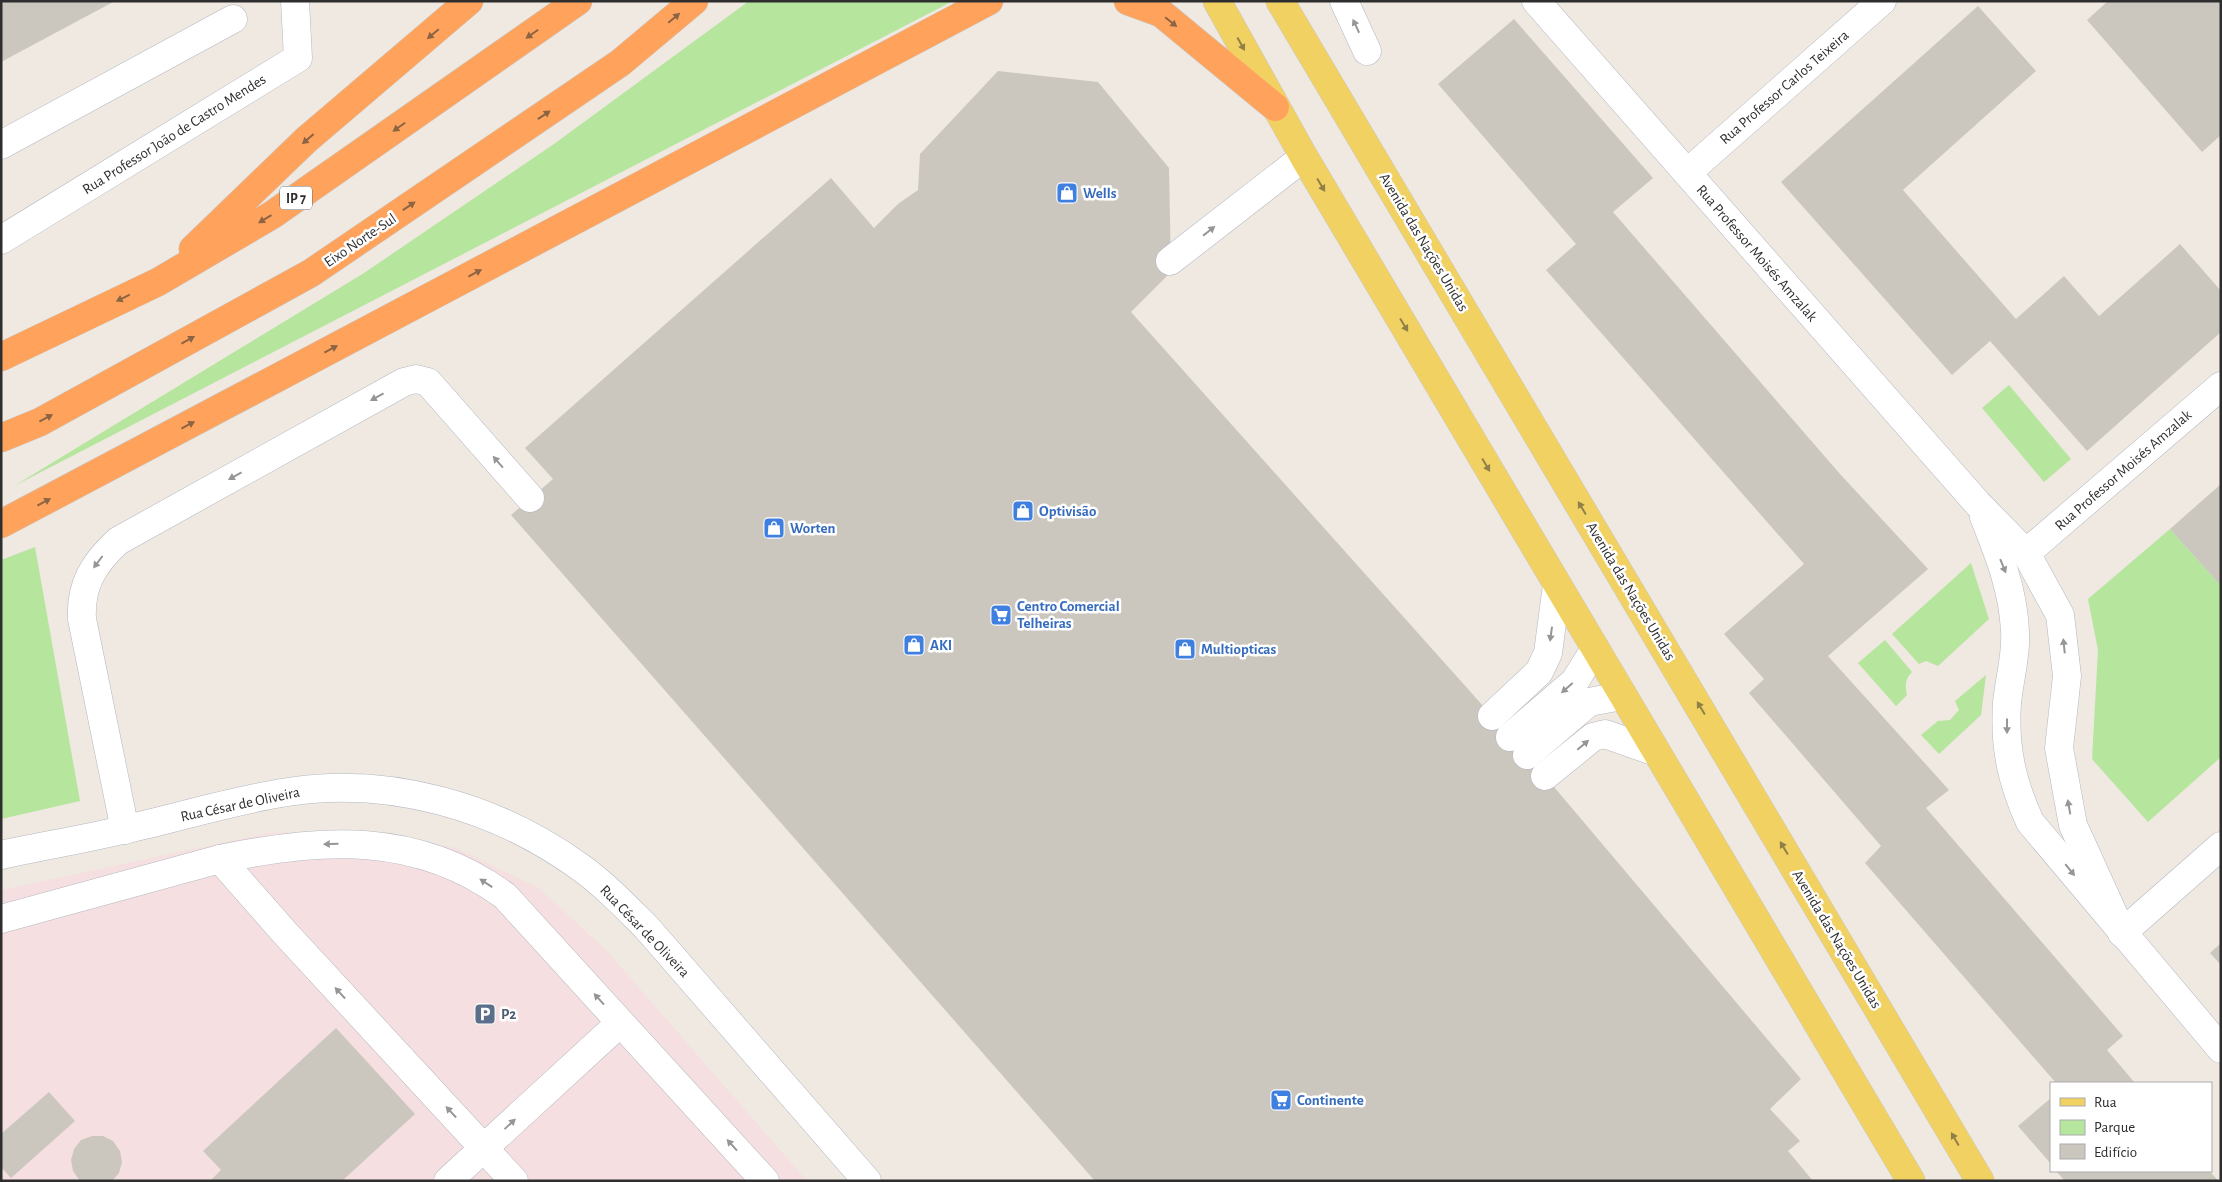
<svg xmlns="http://www.w3.org/2000/svg" width="2222" height="1182" viewBox="0 0 2222 1182" font-family="'Alegreya Sans',sans-serif">
	<rect width="100%" height="100%" fill="#efe9e1"/>
	<polygon fill="#f5dfe0" points="356,830 455,848 539,888 607,951 807,1181 1,1181 1,890 269,833"/>
	<g fill="#b6e59e">
		<polygon points="749,1 953,1 14,486 364,273 554,144"/>
		<polygon points="2009,385 2071,459 2044,482 1982,408"/>
		<polygon points="2170,529 2221,586 2221,757 2148,822 2092,759 2098,650 2088,599"/>
		<polygon points="35,547 80,801 1,819 1,560"/>
		<polygon points="1971,563 1989,619 1938,666 1926,661 1919,664 1892,634"/>
		<path d="M1885 640 1912 672C1905 679 1905 686 1907 695L1896 706 1858 663Z"/>
		<polygon points="1986,675 1981,715 1939,754 1921,735 1938,721 1950,720 1959,710 1955,701"/>
	</g>
	<g fill="#cbc7bf">
		<polygon points="1,1 115,1 1,62"/>
		<polygon points="2108,1 2221,1 2221,135 2202,152 2087,20"/>
		<polygon points="1978,6 2036,71 1903,190 2016,319 2064,276 2099,316 2180,244 2221,291 2221,332 2087,451 1990,341 1952,375 1781,182"/>
		<polygon points="1514,19 1653,178 1613,212 1840,474 1928,569 1828,656 1949,790 1926,808 2123,1036 2107,1050 2135,1083 2056,1083 1865,863 1881,846 1749,693 1764,679 1724,634 1804,564 1546,270 1576,244 1438,84"/>
		<polygon points="998,71 1098,82 1169,168 1171,272 1131,312 1527,755 1801,1079 1770,1109 1800,1141 1788,1151 1813,1181 1095,1181 511,515 553,479 525,448 831,178 874,228 898,204 918,190 920,154"/>
		<polygon points="2221,484 2221,586 2170,529"/>
		<polygon points="2221,943 2221,965 2210,953"/>
		<polygon points="336,1028 415,1114 342,1181 210,1181 221,1170 203,1151"/>
		<polygon points="49,1092 75,1121 11,1178 1,1167 1,1134"/>
		<polygon points="2051,1098 2051,1164 2018,1126"/>
		<polygon points="92,1136 103,1136 113,1141 120,1151 122,1162 119,1173 112,1181 80,1181 73,1171 71,1160 74,1149 81,1140"/>
		<polygon points="2056,1171 2210,1171 2218,1181 2065,1181"/>
	</g>
	<g fill="none" stroke-linecap="round" stroke-linejoin="round">
		<g stroke="#b4b7c1" stroke-width="29">
			<g id="minor">
				<polyline points="1344,1 1367,51"/>
				<polyline points="1536,1 1978,504 2026,553 2060,615 2067,676 2059,748 2073,825 2122,933"/>
				<polyline points="1,145 233,19"/>
				<polyline points="1687,173 1882,1"/>
				<polyline points="1,240 298,58 295,1"/>
				<polyline points="1170,261 1304,157"/>
				<path d="M1984 517C1999 555 2013 589 2015 631 2017 654 2009 680 2007 703 2004 748 2012 782 2030 822L2221 1049"/>
				<polyline points="2026,553 2221,386"/>
				<polyline points="1492,716 1539,672 1548,653 1557,585"/>
				<polyline points="1510,737 1575,681 1595,649"/>
				<polyline points="1527,755 1589,702 1622,696"/>
				<polyline points="1545,776 1593,737 1605,734 1656,752"/>
				<path d="M125 830 82 619C80 585 94 563 118 541L404 382 416 379 428 382 530 498"/>
				<path d="M1 855C43 846 85 839 127 829 181 817 234 800 288 792 391 776 497 807 580 867 605 885 626 907 647 928L867 1181"/>
				<polyline points="220,859 285,933 514,1181"/>
				<path d="M1 919 220 859C321 838 417 831 505 896L765 1181"/>
				<polyline points="2122,933 2221,846"/>
				<polyline points="448,1181 620,1023"/>
			</g>
		</g>
		<g stroke="#c9c9c9" stroke-width="29">
			<g id="major">
				<polyline points="1217,1 1304,157 1911,1181"/>
				<polyline points="1280,1 1980,1181"/>
			</g>
		</g>
		<g stroke="#c9c9c9" stroke-width="29">
			<g id="highway">
				<polyline points="1128,1 1161,13 1275,107"/>
				<polyline points="193,249 306,140 469,1"/>
				<polyline points="1,357 158,282 272,215 578,1"/>
				<polyline points="1,438 40,422 311,273 620,63 694,1"/>
				<polyline points="1,524 989,1"/>
			</g>
		</g>
		<use href="#minor" stroke="#fff" stroke-width="28"/>
		<use href="#major" stroke="#f2d163" stroke-width="28"/>
		<use href="#highway" stroke="#ffa35c" stroke-width="28"/>
	</g>
	<defs><path id="oneway-solid" d="M-6-.8H1V-3.2L6.5 0L1 3.2V.8H-6Z" transform="scale(1.25)"/></defs>
	<g fill="#8c6343">
		<use href="#oneway-solid" transform="translate(674 18) rotate(-40)"/>
		<use href="#oneway-solid" transform="translate(1171 22) rotate(39)"/>
		<use href="#oneway-solid" transform="translate(433 34) rotate(140)"/>
		<use href="#oneway-solid" transform="translate(532 34) rotate(145)"/>
		<use href="#oneway-solid" transform="translate(544 115) rotate(-34)"/>
		<use href="#oneway-solid" transform="translate(399 127) rotate(145)"/>
		<use href="#oneway-solid" transform="translate(308 139) rotate(139)"/>
		<use href="#oneway-solid" transform="translate(409 206) rotate(-34)"/>
		<use href="#oneway-solid" transform="translate(265 219) rotate(149)"/>
		<use href="#oneway-solid" transform="translate(475 273) rotate(-28)"/>
		<use href="#oneway-solid" transform="translate(123 298) rotate(154)"/>
		<use href="#oneway-solid" transform="translate(188 340) rotate(-29)"/>
		<use href="#oneway-solid" transform="translate(331 349) rotate(-28)"/>
		<use href="#oneway-solid" transform="translate(46 418) rotate(-28)"/>
		<use href="#oneway-solid" transform="translate(188 425) rotate(-28)"/>
		<use href="#oneway-solid" transform="translate(44 502) rotate(-28)"/>
	</g>
	<g fill="#969696">
		<use href="#oneway-solid" transform="translate(1356 26) rotate(-115)"/>
		<use href="#oneway-solid" transform="translate(1209 231) rotate(-38)"/>
		<use href="#oneway-solid" transform="translate(377 397) rotate(151)"/>
		<use href="#oneway-solid" transform="translate(498 462) rotate(-131)"/>
		<use href="#oneway-solid" transform="translate(235 476) rotate(151)"/>
		<use href="#oneway-solid" transform="translate(98 562) rotate(127)"/>
		<use href="#oneway-solid" transform="translate(2003 566) rotate(68)"/>
		<use href="#oneway-solid" transform="translate(1551 634) rotate(98)"/>
		<use href="#oneway-solid" transform="translate(2064 646) rotate(-96)"/>
		<use href="#oneway-solid" transform="translate(1567 688) rotate(139)"/>
		<use href="#oneway-solid" transform="translate(2007 726) rotate(90)"/>
		<use href="#oneway-solid" transform="translate(1583 745) rotate(-40)"/>
		<use href="#oneway-solid" transform="translate(2069 807) rotate(-100)"/>
		<use href="#oneway-solid" transform="translate(331 844) rotate(178)"/>
		<use href="#oneway-solid" transform="translate(2070 870) rotate(51)"/>
		<use href="#oneway-solid" transform="translate(486 883) rotate(-147)"/>
		<use href="#oneway-solid" transform="translate(340 993) rotate(-133)"/>
		<use href="#oneway-solid" transform="translate(599 999) rotate(-132)"/>
		<use href="#oneway-solid" transform="translate(451 1112) rotate(-133)"/>
		<use href="#oneway-solid" transform="translate(510 1124) rotate(-43)"/>
		<use href="#oneway-solid" transform="translate(732 1145) rotate(-132)"/>
	</g>
	<g fill="#908048">
		<use href="#oneway-solid" transform="translate(1241 44) rotate(61)"/>
		<use href="#oneway-solid" transform="translate(1321 185) rotate(59)"/>
		<use href="#oneway-solid" transform="translate(1404 325) rotate(59)"/>
		<use href="#oneway-solid" transform="translate(1486 465) rotate(59)"/>
		<use href="#oneway-solid" transform="translate(1582 508) rotate(-121)"/>
		<use href="#oneway-solid" transform="translate(1701 708) rotate(-121)"/>
		<use href="#oneway-solid" transform="translate(1784 848) rotate(-121)"/>
		<use href="#oneway-solid" transform="translate(1955 1139) rotate(-120)"/>
	</g>
	<defs>
		<g id="shop-square" transform="scale(1.125)"><rect x="-9" y="-9" width="18" height="18" rx="4" fill="#3f7fe0" stroke="#fff"/><path d="M-5-2.5h2.3a2.7 3.5 0 0 1 5.4 0H5L5.5 6h-11ZM-1.5-2.5h3a1.5 2.3 0 0 0-3 0Z" fill="#fff"/></g>
		<g id="supermarket-square" transform="scale(1.125)"><rect x="-9" y="-9" width="18" height="18" rx="4" fill="#3f7fe0" stroke="#fff"/><path d="M-6-5.5h2.5l.6 2H6L4.5 2H-2.5L-4.4-4H-6ZM-1.5 3.2a1.3 1.3 0 1 0 .1 0ZM3 3.2a1.3 1.3 0 1 0 .1 0Z" fill="#fff"/></g>
		<g id="parking-square" transform="scale(1.125)"><rect x="-9" y="-9" width="18" height="18" rx="4" fill="#5c6f8a" stroke="#fff"/><path d="M-3.5-5.5H1a3.5 3.5 0 0 1 0 7H-1V5.5H-3.5ZM-1-3.4V-.6H.8a1.4 1.4 0 0 0 0-2.8Z" fill="#fff"/></g>
	</defs>
	<g fill-rule="evenodd">
		<use href="#shop-square" x="1067" y="193"/>
		<use href="#shop-square" x="1023" y="511"/>
		<use href="#shop-square" x="774" y="528"/>
		<use href="#supermarket-square" x="1001" y="615"/>
		<use href="#shop-square" x="914" y="645"/>
		<use href="#shop-square" x="1185" y="649"/>
		<use href="#parking-square" x="485" y="1014"/>
		<use href="#supermarket-square" x="1281" y="1100"/>
	</g>
	<g text-anchor="middle" stroke-width="5" stroke-linejoin="round" paint-order="stroke">
		<rect fill="#fff" stroke="#6d6d6d" stroke-width="1" x="280" y="186.5" width="32" height="23" rx="4"/>
		<g font-size="14" font-weight="bold" fill="#2e2e2e">
			<text x="296" y="203">IP 7</text>
		</g>
		<g font-size="15" fill="#2e2e2e" stroke="#fff">
			<text transform="translate(1784 87) rotate(-41)" y="5">Rua Professor Carlos Teixeira</text>
			<text transform="translate(174 134) rotate(-32)" y="5">Rua Professor João de Castro Mendes</text>
			<text transform="translate(360 240) rotate(-34)" y="5">Eixo Norte-Sul</text>
			<text transform="translate(1424 242) rotate(59)" y="5">Avenida das Nações Unidas</text>
			<text transform="translate(1757 253) rotate(49)" y="5">Rua Professor Moisés Amzalak</text>
			<text transform="translate(2123 470) rotate(-41)" y="5">Rua Professor Moisés Amzalak</text>
			<text transform="translate(1631 591) rotate(59)" y="5">Avenida das Nações Unidas</text>
			<text transform="translate(240 804) rotate(-12)" y="5">Rua César de Oliveira</text>
			<text transform="translate(645 931) rotate(46)" y="5">Rua César de Oliveira</text>
			<text transform="translate(1837 939) rotate(59)" y="5">Avenida das Nações Unidas</text>
		</g>
		<g font-size="15" font-weight="bold" fill="#366cbe" stroke="#fff" text-anchor="start">
			<text x="1083" y="198">Wells</text>
			<text x="1039" y="516">Optivisão</text>
			<text x="790" y="533">Worten</text>
			<text x="1017" y="611">Centro Comercial<tspan x="1017" dy="17">Telheiras</tspan></text>
			<text x="930" y="650">AKI</text>
			<text x="1201" y="654">Multiopticas</text>
			<text x="1297" y="1105">Continente</text>
		</g>
		<g font-size="15" font-weight="bold" fill="#4e5e75" stroke="#fff" text-anchor="start">
			<text x="501" y="1019">P2</text>
		</g>
	</g>
	<rect width="2222" height="1182" fill="none" stroke="#2e2e2e" stroke-width="5"/>
	<rect x="2050" y="1082" width="162" height="90" fill="#ffffff" stroke="#ababab"/>
	<rect x="2060" y="1098" width="25" height="8" fill="#f2d163" stroke="#ababab"/>
	<text x="2094" y="1107" font-size="15" fill="#2e2e2e">Rua</text>
	<rect x="2060" y="1120" width="25" height="15" fill="#b6e59e" stroke="#ababab"/>
	<text x="2094" y="1132" font-size="15" fill="#2e2e2e">Parque</text>
	<rect x="2060" y="1144" width="25" height="15" fill="#cbc7bf" stroke="#ababab"/>
	<text x="2094" y="1157" font-size="15" fill="#2e2e2e">Edifício</text>
</svg>
